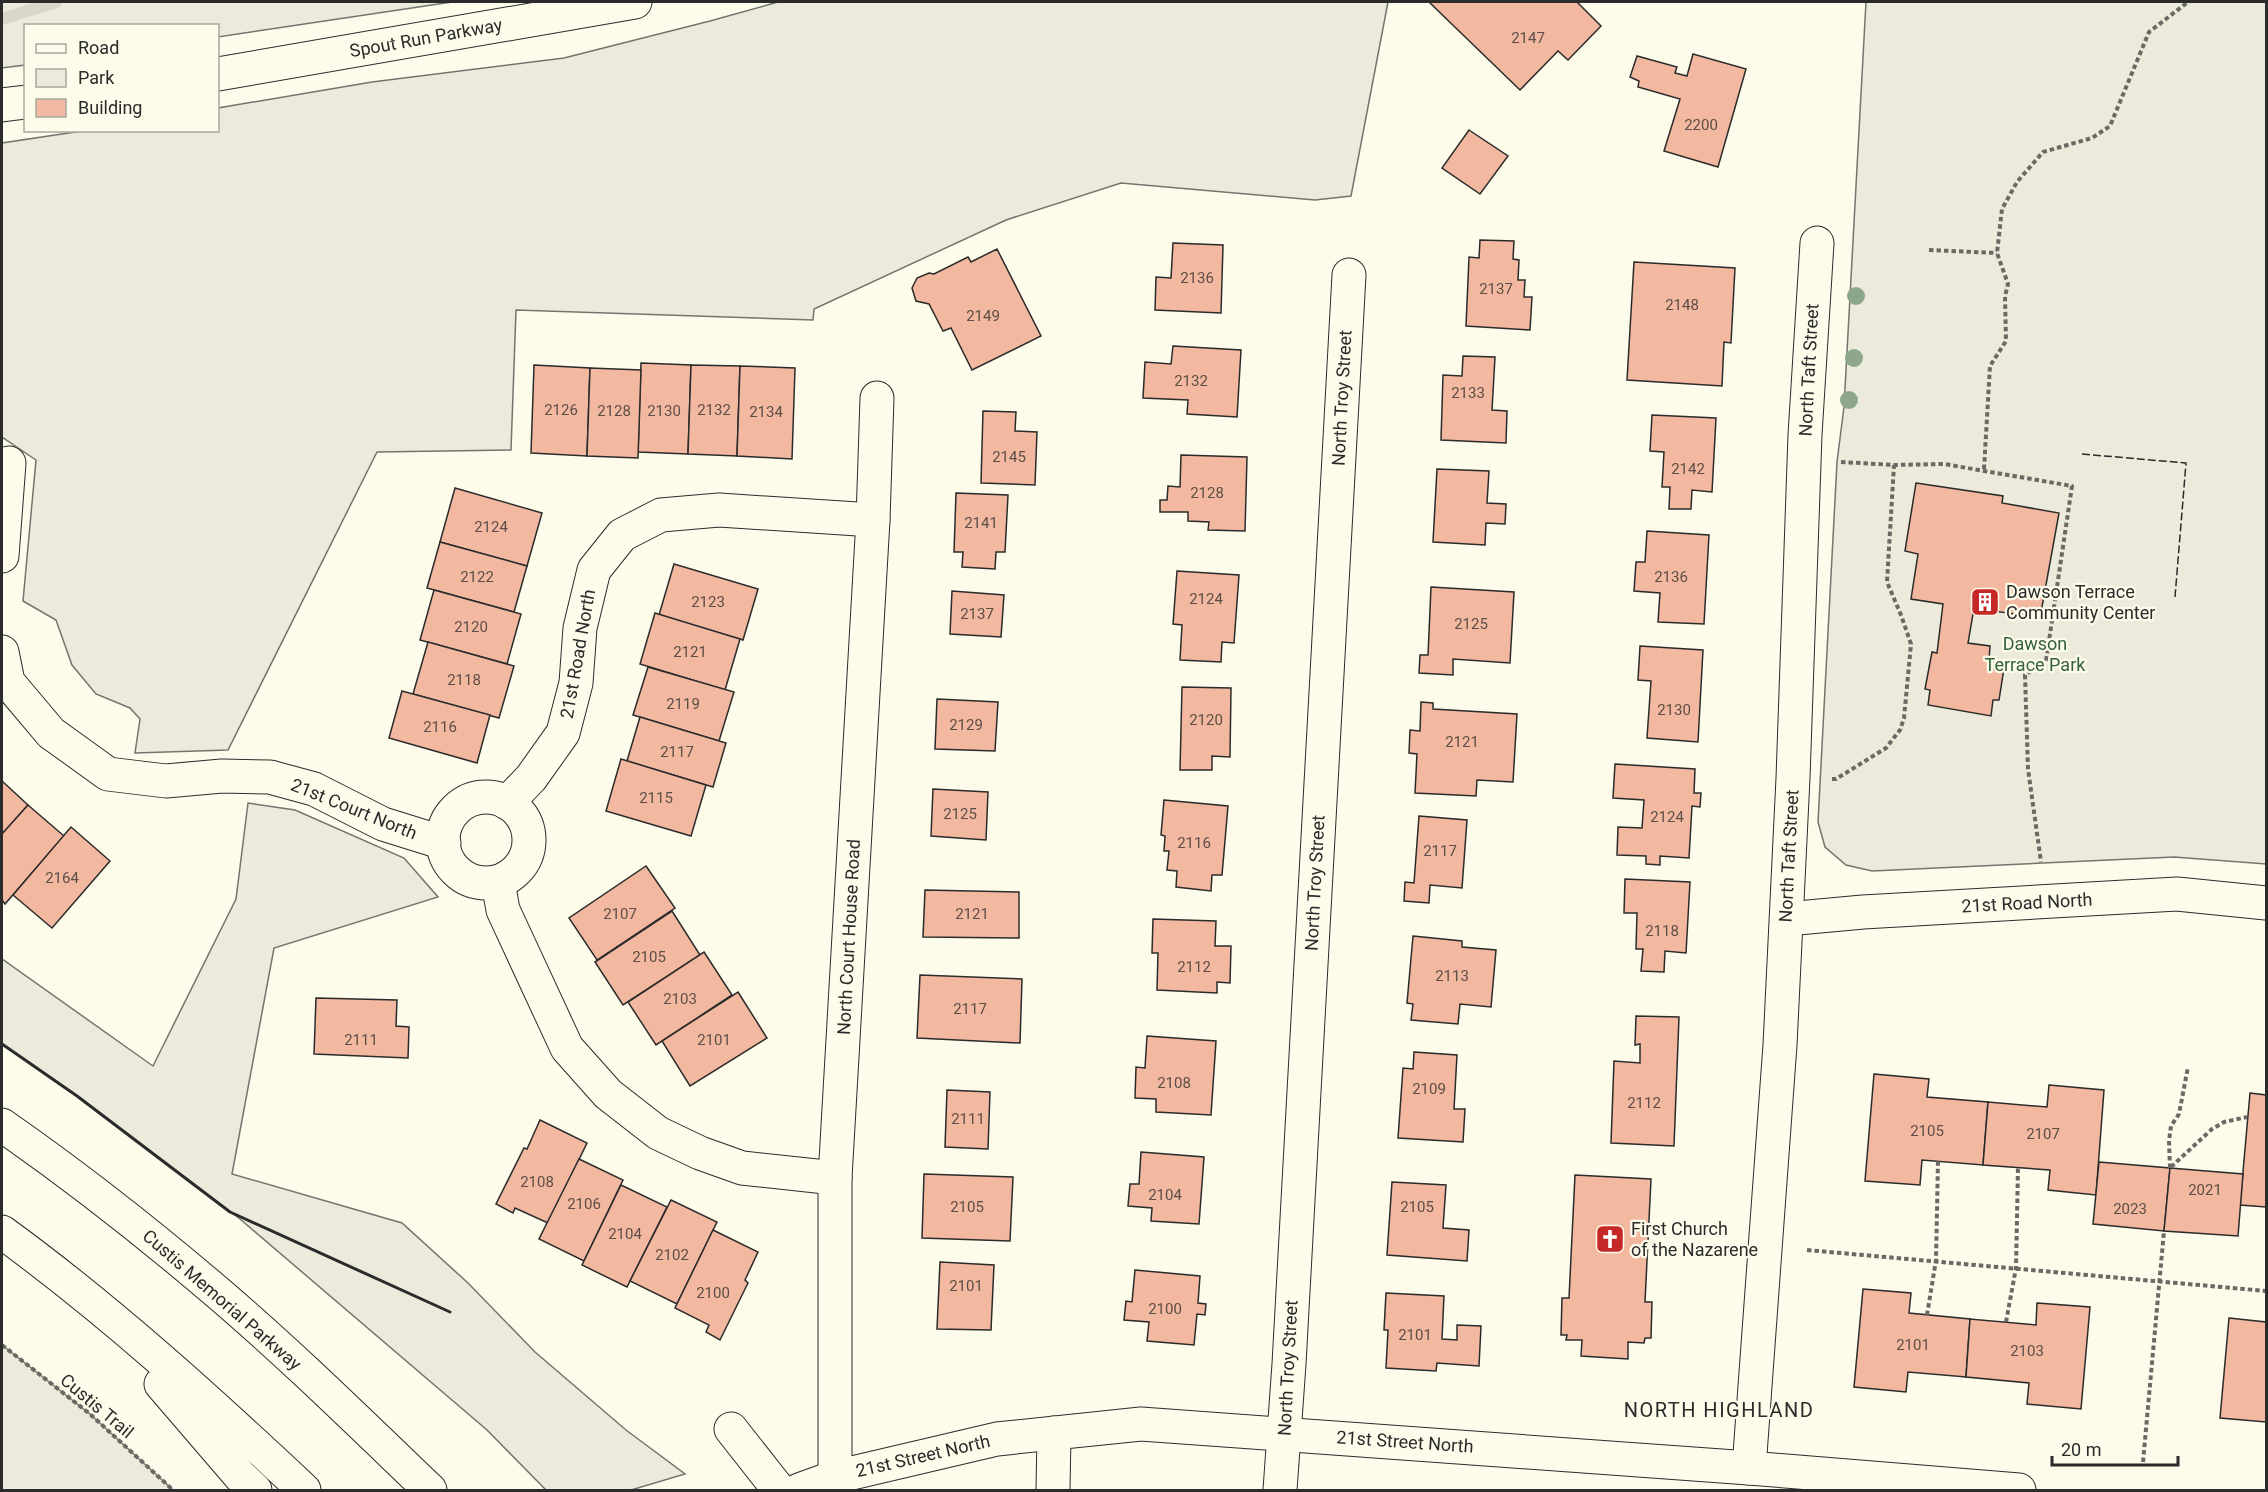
<svg xmlns="http://www.w3.org/2000/svg" width="2268" height="1492" viewBox="0 0 2268 1492" font-family="Roboto,sans-serif">
	<rect width="100%" height="100%" fill="#fdfbea"/>
	<g fill="#ecebdb" stroke="#74746e" stroke-width="1.5">
		<polygon points="2,2 452,2 218,37 218,26 26,26 25,65 2,68"/>
		<polygon points="778,2 1388,2 1351,196 1315,200 1121,183 1006,220 814,309 813,320 516,310 511,450 377,452 228,750 135,753 140,719 130,708 96,694 72,665 56,620 23,601 36,460 2,437 2,143 82,131 218,130 218,108 372,82 564,58 710,21"/>
		<polygon points="1866,2 2266,2 2266,864 2174,857 1872,871 1846,865 1825,847 1818,822 1837,462 1844,407"/>
		<polygon points="248,803 295,810 404,858 438,897 274,948 232,1174 402,1223 468,1283 535,1352 626,1430 685,1474 631,1490 546,1490 487,1430 240,1219 77,1096 2,1044 2,959 153,1066 236,899"/>
		<polygon points="2,1345 90,1414 173,1490 2,1490"/>
	</g>
	<g fill="none" stroke-linecap="round" stroke-linejoin="round">
		<polyline stroke="#d8d7c9" stroke-width="12" points="2,19 56,2"/>
	</g>
	<g fill="#f2b8a0" stroke="#2b2b2b" stroke-width="1.5">
		<polygon points="1429,2 1577,2 1601,26 1568,60 1558,51 1520,90"/>
		<polygon points="1693,54 1746,69 1718,167 1664,151 1680,99 1638,87 1639,81 1630,77 1637,56 1677,67 1675,73 1687,76"/>
		<polygon points="1469,130 1508,156 1480,194 1442,168"/>
		<polygon points="1480,240 1514,241 1513,259 1519,260 1518,280 1525,280 1524,297 1532,297 1530,330 1466,326 1469,257 1479,258"/>
		<polygon points="1173,243 1223,245 1221,313 1155,310 1156,277 1171,278"/>
		<polygon points="997,249 1041,336 972,370 951,328 943,331 929,304 916,301 912,288 917,278 929,273 934,274 968,257 971,262"/>
		<polygon points="1634,262 1735,268 1731,343 1724,342 1722,386 1627,380"/>
		<polygon points="1173,346 1241,350 1237,417 1187,414 1188,400 1143,398 1145,362 1171,364"/>
		<polygon points="1463,356 1495,357 1492,410 1507,411 1506,443 1441,440 1443,375 1462,376"/>
		<polygon points="641,363 691,365 688,454 638,452"/>
		<polygon points="534,365 590,368 587,456 531,453"/>
		<polygon points="691,365 740,366 737,456 688,454"/>
		<polygon points="740,366 795,368 792,459 737,456"/>
		<polygon points="590,368 641,370 638,458 587,456"/>
		<polygon points="983,411 1016,412 1015,431 1037,432 1035,485 981,483"/>
		<polygon points="1652,415 1716,418 1712,492 1692,490 1691,509 1669,509 1670,487 1662,487 1664,452 1650,451"/>
		<polygon points="1181,455 1247,457 1245,531 1208,530 1209,522 1188,521 1188,512 1160,512 1160,500 1167,500 1168,486 1180,487"/>
		<polygon points="1437,469 1489,471 1487,503 1506,504 1505,524 1486,523 1485,545 1433,542"/>
		<polygon points="1916,483 2003,496 2002,503 2059,513 2040,618 1974,608 1968,643 1990,646 1989,660 2005,662 1999,700 1993,700 1991,716 1928,705 1930,690 1925,689 1932,652 1937,653 1943,604 1911,599 1918,554 1905,551"/>
		<polygon points="455,488 542,513 527,566 440,542"/>
		<polygon points="956,493 1008,495 1005,552 996,552 995,569 962,567 963,552 954,552"/>
		<polygon points="1647,531 1709,535 1704,624 1658,622 1660,593 1634,591 1636,562 1645,562"/>
		<polygon points="440,542 527,566 514,612 427,588"/>
		<polygon points="674,564 758,589 743,640 659,615"/>
		<polygon points="1177,571 1239,575 1234,643 1222,642 1221,662 1180,660 1182,625 1173,624"/>
		<polygon points="1431,587 1514,592 1510,663 1453,659 1453,675 1419,673 1420,655 1428,655"/>
		<polygon points="434,590 521,614 507,664 420,640"/>
		<polygon points="952,591 1004,595 1001,637 950,634"/>
		<polygon points="655,613 740,639 725,690 640,664"/>
		<polygon points="428,642 514,666 499,718 413,694"/>
		<polygon points="1640,646 1703,650 1698,742 1647,738 1651,681 1638,680"/>
		<polygon points="648,667 734,692 719,741 633,715"/>
		<polygon points="1182,687 1231,688 1230,757 1212,756 1212,770 1180,770"/>
		<polygon points="402,691 490,715 477,763 389,738"/>
		<polygon points="937,699 998,702 995,751 935,749"/>
		<polygon points="1421,702 1433,703 1433,709 1517,714 1513,782 1477,780 1476,796 1415,793 1417,754 1409,753 1410,730 1420,731"/>
		<polygon points="640,717 726,743 713,787 627,761"/>
		<polygon points="621,759 706,785 691,836 606,811"/>
		<polygon points="1615,764 1695,769 1694,793 1701,793 1700,807 1692,806 1689,858 1660,856 1660,865 1646,864 1646,856 1617,855 1618,827 1642,828 1644,800 1613,798"/>
		<polygon points="2,781 28,805 2,834"/>
		<polygon points="933,789 988,792 986,840 931,836"/>
		<polygon points="1164,800 1228,806 1222,875 1212,875 1211,891 1176,887 1177,871 1167,870 1169,851 1164,851 1165,836 1161,835"/>
		<polygon points="28,805 64,836 5,904 2,900 2,834"/>
		<polygon points="1419,816 1467,820 1462,888 1430,885 1429,903 1404,901 1405,882 1414,883"/>
		<polygon points="71,827 110,861 52,928 13,895"/>
		<polygon points="646,866 675,908 597,960 569,918"/>
		<polygon points="1625,879 1690,882 1686,953 1665,951 1664,972 1641,971 1643,949 1636,949 1637,913 1624,913"/>
		<polygon points="925,890 1019,892 1019,938 923,937"/>
		<polygon points="672,911 700,955 623,1005 595,962"/>
		<polygon points="1153,919 1216,921 1215,946 1231,946 1230,983 1217,982 1217,993 1157,990 1158,953 1152,953"/>
		<polygon points="1413,936 1462,941 1462,947 1496,950 1491,1007 1460,1004 1458,1024 1411,1020 1413,1004 1407,1003"/>
		<polygon points="704,952 732,995 656,1045 628,1002"/>
		<polygon points="920,975 1022,979 1020,1043 917,1038"/>
		<polygon points="738,992 767,1038 690,1086 662,1041"/>
		<polygon points="316,998 397,1000 396,1026 409,1027 408,1058 314,1054"/>
		<polygon points="1636,1016 1679,1017 1674,1146 1611,1143 1614,1061 1640,1063 1640,1044 1635,1045"/>
		<polygon points="1147,1036 1216,1041 1211,1115 1156,1112 1156,1099 1135,1098 1136,1067 1145,1068"/>
		<polygon points="1414,1052 1457,1055 1454,1109 1465,1109 1463,1142 1398,1138 1403,1068 1413,1069"/>
		<polygon points="1874,1074 1929,1079 1927,1097 1988,1102 1983,1165 1922,1160 1920,1185 1865,1181"/>
		<polygon points="2049,1085 2104,1090 2096,1195 2048,1190 2050,1170 1983,1165 1988,1102 2047,1107"/>
		<polygon points="947,1090 990,1092 988,1149 945,1147"/>
		<polygon points="2250,1093 2266,1095 2266,1207 2240,1205"/>
		<polygon points="540,1120 587,1143 548,1223 515,1208 513,1213 496,1204 524,1148 527,1149"/>
		<polygon points="1141,1152 1204,1157 1199,1224 1151,1221 1152,1208 1128,1206 1130,1184 1139,1184"/>
		<polygon points="579,1159 623,1180 584,1261 539,1239"/>
		<polygon points="2099,1162 2170,1168 2164,1231 2093,1224"/>
		<polygon points="2170,1168 2243,1174 2238,1236 2164,1231"/>
		<polygon points="924,1174 1013,1177 1010,1241 922,1238"/>
		<polygon points="1575,1175 1651,1179 1645,1302 1652,1302 1651,1338 1645,1338 1644,1343 1628,1342 1628,1359 1581,1356 1582,1340 1566,1340 1567,1335 1561,1335 1562,1298 1569,1298"/>
		<polygon points="1392,1182 1446,1185 1443,1228 1469,1230 1467,1261 1387,1255"/>
		<polygon points="621,1185 667,1207 627,1287 582,1265"/>
		<polygon points="671,1200 717,1222 677,1304 630,1281"/>
		<polygon points="713,1230 758,1252 745,1280 748,1283 720,1340 706,1332 709,1325 675,1308"/>
		<polygon points="940,1262 994,1265 991,1330 937,1329"/>
		<polygon points="1135,1270 1200,1276 1198,1303 1206,1304 1205,1315 1197,1314 1194,1345 1147,1341 1149,1322 1124,1320 1126,1301 1132,1302"/>
		<polygon points="1863,1289 1911,1293 1909,1313 1970,1319 1966,1377 1908,1372 1906,1392 1854,1387"/>
		<polygon points="1386,1293 1444,1296 1442,1339 1457,1340 1457,1325 1481,1326 1479,1366 1437,1363 1436,1371 1386,1368 1388,1330 1384,1330"/>
		<polygon points="2037,1303 2090,1307 2081,1409 2027,1404 2029,1383 1966,1377 1970,1319 2036,1325"/>
		<polygon points="2229,1318 2266,1322 2266,1422 2220,1418"/>
	</g>
	<g fill="none" stroke-linecap="round" stroke-linejoin="round">
		<g stroke="#2b2b2b" stroke-width="35">
			<g id="minor">
				<polyline points="2,556 9,463"/>
				<polyline points="2,652 8,682 51,733 108,774 166,781 222,776 270,777 314,789 383,824 444,843"/>
				<circle cx="486" cy="840" r="43"/>
				<polyline points="507,803 531,778 563,733 576,683 580,628 594,570 622,535 661,515 719,510 873,520"/>
				<polyline points="498,882 503,910 567,1048 608,1094 658,1133 700,1153 742,1168 835,1178"/>
				<polyline points="1787,919 1863,912 2177,894 2266,903"/>
				<polyline points="731,1429 779,1490"/>
				<polyline points="1749,1468 1780,1045 1793,778 1805,435 1817,243"/>
				<polyline points="835,1477 835,1178 873,520 877,398"/>
				<polyline points="799,1490 835,1477 997,1439 1141,1424 1749,1468 2019,1490"/>
				<polyline points="1053,1490 1054,1433"/>
				<polyline points="1280,1490 1289,1364 1349,275"/>
			</g>
		</g>
		<g stroke="#2b2b2b" stroke-width="35">
			<g id="highway">
				<polyline points="218,74 635,2"/>
				<polyline points="2,105 26,102"/>
				<path d="M2 1125C78 1178 153 1237 224 1298 295 1359 362 1425 430 1490"/>
				<path d="M2 1232C109 1310 208 1400 304 1490"/>
				<polyline points="161,1384 240,1476 255,1490"/>
			</g>
		</g>
		<g stroke="#6a6964" stroke-width="4" stroke-dasharray="4.5 3" stroke-linecap="butt">
			<polyline points="1929,250 1997,253"/>
			<polyline points="1841,462 1894,465 1944,464 2072,486 2046,661 2025,675 2028,769 2041,862"/>
			<polyline points="1984,469 1990,366 2006,341 2005,296 2008,284 1997,253 2002,209 2017,182 2043,152 2092,138 2110,126 2149,32 2188,2"/>
			<polyline points="1832,779 1836,779 1886,748 1900,730 1904,718 1911,644 1901,615 1887,582 1894,465"/>
			<polyline points="2171,1167 2212,1129 2224,1122 2247,1117"/>
			<polyline points="2170,1168 2169,1141 2171,1126 2179,1114 2188,1067"/>
			<polyline points="1807,1250 2266,1291"/>
			<polyline points="1927,1315 1936,1260 1938,1161"/>
			<polyline points="2006,1322 2016,1268 2018,1167"/>
			<polyline points="2,1345 90,1414 173,1490"/>
			<polyline points="2143,1462 2164,1231"/>
		</g>
		<use href="#minor" stroke="#fdfbea" stroke-width="33"/>
		<use href="#highway" stroke="#fdfbea" stroke-width="33"/>
		<polyline stroke="#2b2b2b" stroke-width="1.5" stroke-dasharray="8 3" stroke-linecap="butt" points="2082,454 2186,463 2175,597"/>
		<polyline stroke="#2b2b2b" stroke-width="3" points="2,1044 77,1096 230,1212 450,1312"/>
	</g>
	<g fill="#8ea78a">
		<circle cx="1856" cy="296" r="9"/>
		<circle cx="1854" cy="358" r="9"/>
		<circle cx="1849" cy="400" r="9"/>
	</g>
	<defs>
		<g id="building-square" transform="scale(1.5)"><rect x="-9" y="-9" width="18" height="18" rx="4" fill="#c62828" stroke="#fdfbea"/><path d="M-4-6H4V6H1V3H-1V6H-4ZM-2.5-4.3h1.7v1.8h-1.7ZM.8-4.3h1.7v1.8H.8ZM-2.5-1h1.7V.8h-1.7ZM.8-1h1.7V.8H.8Z" fill="#fff"/></g>
		<g id="church-square" transform="scale(1.5)"><rect x="-9" y="-9" width="18" height="18" rx="4" fill="#c62828" stroke="#fdfbea"/><path d="M-1.2-6h2.4v3.5h3.3v2.4h-3.3V6h-2.4V-.1h-3.3v-2.4h3.3Z" fill="#fff"/></g>
	</defs>
	<g fill-rule="evenodd">
		<use href="#building-square" x="1985" y="602"/>
		<use href="#church-square" x="1610" y="1239"/>
	</g>
	<g text-anchor="middle" stroke-width="4.5" stroke-linejoin="round" paint-order="stroke">
		<g font-size="15" fill="#5d4e48">
			<text x="1528" y="43">2147</text>
			<text x="1701" y="130">2200</text>
			<text x="1197" y="283">2136</text>
			<text x="1496" y="294">2137</text>
			<text x="1682" y="310">2148</text>
			<text x="983" y="321">2149</text>
			<text x="1191" y="386">2132</text>
			<text x="1468" y="398">2133</text>
			<text x="561" y="415">2126</text>
			<text x="714" y="415">2132</text>
			<text x="614" y="416">2128</text>
			<text x="664" y="416">2130</text>
			<text x="766" y="417">2134</text>
			<text x="1009" y="462">2145</text>
			<text x="1688" y="474">2142</text>
			<text x="1207" y="498">2128</text>
			<text x="981" y="528">2141</text>
			<text x="491" y="532">2124</text>
			<text x="477" y="582">2122</text>
			<text x="1671" y="582">2136</text>
			<text x="1206" y="604">2124</text>
			<text x="708" y="607">2123</text>
			<text x="977" y="619">2137</text>
			<text x="1471" y="629">2125</text>
			<text x="471" y="632">2120</text>
			<text x="690" y="657">2121</text>
			<text x="464" y="685">2118</text>
			<text x="683" y="709">2119</text>
			<text x="1674" y="715">2130</text>
			<text x="1206" y="725">2120</text>
			<text x="966" y="730">2129</text>
			<text x="440" y="732">2116</text>
			<text x="1462" y="747">2121</text>
			<text x="677" y="757">2117</text>
			<text x="656" y="803">2115</text>
			<text x="960" y="819">2125</text>
			<text x="1667" y="822">2124</text>
			<text x="1194" y="848">2116</text>
			<text x="1440" y="856">2117</text>
			<text x="62" y="883">2164</text>
			<text x="620" y="919">2107</text>
			<text x="972" y="919">2121</text>
			<text x="1662" y="936">2118</text>
			<text x="649" y="962">2105</text>
			<text x="1194" y="972">2112</text>
			<text x="1452" y="981">2113</text>
			<text x="680" y="1004">2103</text>
			<text x="970" y="1014">2117</text>
			<text x="361" y="1045">2111</text>
			<text x="714" y="1045">2101</text>
			<text x="1174" y="1088">2108</text>
			<text x="1429" y="1094">2109</text>
			<text x="1644" y="1108">2112</text>
			<text x="968" y="1124">2111</text>
			<text x="1927" y="1136">2105</text>
			<text x="2043" y="1139">2107</text>
			<text x="537" y="1187">2108</text>
			<text x="2205" y="1195">2021</text>
			<text x="1165" y="1200">2104</text>
			<text x="584" y="1209">2106</text>
			<text x="967" y="1212">2105</text>
			<text x="1417" y="1212">2105</text>
			<text x="2130" y="1214">2023</text>
			<text x="625" y="1239">2104</text>
			<text x="672" y="1260">2102</text>
			<text x="966" y="1291">2101</text>
			<text x="713" y="1298">2100</text>
			<text x="1165" y="1314">2100</text>
			<text x="1415" y="1340">2101</text>
			<text x="1913" y="1350">2101</text>
			<text x="2027" y="1356">2103</text>
		</g>
		<g font-size="18" fill="#2b2b2b" stroke="#fdfbea">
			<text transform="translate(426 38) rotate(-10)" y="6">Spout Run Parkway</text>
			<text transform="translate(1809 370) rotate(-87)" y="6">North Taft Street</text>
			<text transform="translate(1342 398) rotate(-87)" y="6">North Troy Street</text>
			<text transform="translate(578 654) rotate(-80)" y="6">21st Road North</text>
			<text transform="translate(354 809) rotate(22)" y="6">21st Court North</text>
			<text transform="translate(1789 856) rotate(-87)" y="6">North Taft Street</text>
			<text transform="translate(1315 883) rotate(-87)" y="6">North Troy Street</text>
			<text transform="translate(2027 903) rotate(-3)" y="6">21st Road North</text>
			<text transform="translate(849 937) rotate(-87)" y="6">North Court House Road</text>
			<text transform="translate(222 1300) rotate(41)" y="6">Custis Memorial Parkway</text>
			<text transform="translate(1288 1368) rotate(-87)" y="6">North Troy Street</text>
			<text transform="translate(97 1406) rotate(40)" y="6">Custis Trail</text>
			<text transform="translate(1405 1442) rotate(4)" y="6">21st Street North</text>
			<text transform="translate(923 1456) rotate(-13)" y="6">21st Street North</text>
		</g>
		<g font-size="18" fill="#2b2b2b" stroke="#fdfbea" text-anchor="start">
			<text x="2006" y="598">Dawson Terrace<tspan x="2006" dy="21">Community Center</tspan></text>
			<text x="1631" y="1235">First Church<tspan x="1631" dy="21">of the Nazarene</tspan></text>
		</g>
		<g font-size="18" fill="#34623c" stroke="#fdfbea">
			<text x="2035" y="650">Dawson<tspan x="2035" dy="21">Terrace Park</tspan></text>
		</g>
		<g font-size="20" letter-spacing="1.5" fill="#2b2b2b" stroke="#fdfbea">
			<text x="1719" y="1417">NORTH HIGHLAND</text>
		</g>
	</g>
	<rect width="2268" height="1492" fill="none" stroke="#2b2b2b" stroke-width="6"/>
	<rect x="24" y="24" width="195" height="108" fill="#fdfbea" stroke="#a9a89e" stroke-width="1.5"/>
	<rect x="36" y="44" width="30" height="9" fill="#fdfbea" stroke="#a9a89e" stroke-width="1.5"/>
	<text x="78" y="54" font-size="18" fill="#2b2b2b">Road</text>
	<rect x="36" y="69" width="30" height="18" fill="#ecebdb" stroke="#a9a89e" stroke-width="1.5"/>
	<text x="78" y="84" font-size="18" fill="#2b2b2b">Park</text>
	<rect x="36" y="99" width="30" height="18" fill="#f2b8a0" stroke="#a9a89e" stroke-width="1.5"/>
	<text x="78" y="114" font-size="18" fill="#2b2b2b">Building</text>
	<path d="M2052 1456v9h126v-9" fill="none" stroke="#2b2b2b" stroke-width="3"/>
	<text x="2061" y="1456" font-size="18" fill="#2b2b2b" stroke="#fdfbea" stroke-width="4.5" paint-order="stroke">20 m</text>
</svg>
